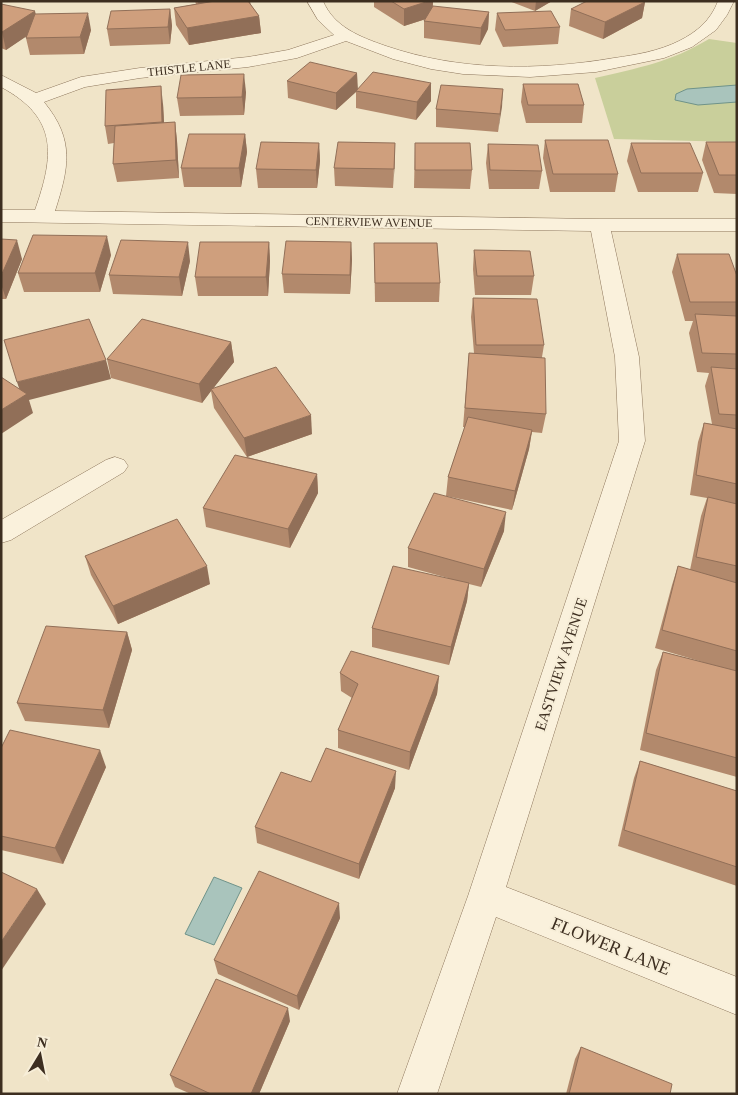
<svg xmlns="http://www.w3.org/2000/svg" width="738" height="1095" viewBox="0 0 738 1095" font-family="'Times New Roman',serif">
	<rect width="100%" height="100%" fill="#f0e4c8"/>
	<path fill="#c9cf9b" d="M709 39 737 43V142L614 139 595 78C638 68 671 62 709 39Z"/>
	<g fill="#a9c4bc" stroke="#6f938a">
		<polygon points="737,85 737,102 698,105 675,100 676,94 687,89"/>
		<polygon points="214,877 242,888 214,945 185,934"/>
	</g>
	<g fill="none" stroke-linecap="round" stroke-linejoin="round">
		<g stroke="#8d765c" stroke-width="1">
			<g id="minor">
				<path d="M307 1H323C334 27 360 37 386 46 459 71 538 71 614 58 636 55 659 51 679 41 697 32 711 20 718 1H734L727 15 716 30 692 47 664 58 596 72 530 77 463 74 431 69 393 59 346 41 297 58 248 67 140 78 85 87 44 102C75 140 69 167 55 211L600 219H737V231H611L639 357 645 441 506 887 737 977V1015L496 917 437 1094H397L468 896 619 441 615 357 591 231 1 222V210H35C54 156 59 118 1 87V75L36 93 81 77 140 68 248 57 288 50 334 35 318 20Z"/>
				<polygon points="115,457 124,460 128,466 124,472 11,540 1,543 1,520 106,460"/>
			</g>
		</g>
		<use href="#minor" fill="#faf1dc" fill-rule="evenodd"/>
	</g>
	<g fill="#b2896c">
		<polygon points="195,1 250,1 250,4 259,16 261,33 189,45 176,25 174,8 196,4"/>
		<polygon points="374,1 433,1 433,7 489,12 488,29 480,45 424,38 424,21 426,19 404,26 374,7"/>
		<polygon points="509,1 552,1 535,11"/>
		<polygon points="645,2 642,18 603,39 569,26 571,9"/>
		<polygon points="1,4 91,30 84,54 30,55 26,38 26,36 6,50 1,48"/>
		<polygon points="170,9 172,26 170,44 110,46 107,29"/>
		<polygon points="497,13 560,27 558,44 503,47 495,30"/>
		<polygon points="287,81 358,89 431,83 431,101 416,120 356,108 356,92 336,110 288,98"/>
		<polygon points="523,84 584,105 582,123 526,123 521,102"/>
		<polygon points="503,89 498,132 436,127 436,109"/>
		<polygon points="246,92 244,115 180,116 177,98"/>
		<polygon points="163,104 164,123 175,122 177,141 179,178 117,182 113,164 114,143 108,144 105,126"/>
		<polygon points="245,134 247,152 241,187 184,187 181,168"/>
		<polygon points="545,140 618,174 615,192 550,192 543,158"/>
		<polygon points="706,142 737,142 737,194 714,193 702,160"/>
		<polygon points="319,143 320,161 317,188 258,188 256,169"/>
		<polygon points="395,143 393,188 335,186 334,168"/>
		<polygon points="415,143 472,170 470,189 414,188"/>
		<polygon points="631,143 703,173 698,192 638,192 627,161"/>
		<polygon points="488,144 542,171 539,189 489,189 486,163"/>
		<polygon points="1,239 22,259 6,299 1,299"/>
		<polygon points="269,242 270,261 268,296 198,296 195,277"/>
		<polygon points="351,242 352,260 350,294 284,293 282,274"/>
		<polygon points="374,243 440,283 439,302 375,302"/>
		<polygon points="474,250 534,276 531,295 475,295 473,269"/>
		<polygon points="677,254 737,276 737,777 640,750 656,670 663,652 706,663 655,648 672,585 678,566 690,570 701,516 707,498 690,495 698,442 704,423 712,424 705,386 709,373 697,372 689,333 693,321 685,321 672,272"/>
		<polygon points="111,255 100,292 24,292 18,273"/>
		<polygon points="190,261 182,296 113,294 109,275"/>
		<polygon points="473,298 544,345 542,357 546,414 542,433 532,432 529,449 512,510 446,496 448,477 465,427 463,427 469,353 474,353 471,317"/>
		<polygon points="231,342 234,362 213,388 312,434 247,457 317,474 318,493 290,548 206,527 203,508 247,457 214,408 211,391 202,403 111,378 107,359"/>
		<polygon points="504,531 481,587 469,584 467,601 449,665 372,647 372,628 448,578 408,567 408,548"/>
		<polygon points="85,556 210,584 118,624 91,575"/>
		<polygon points="127,632 132,650 109,728 25,721 17,703"/>
		<polygon points="340,673 439,676 437,694 409,770 338,748 338,730 352,698 341,691"/>
		<polygon points="1,748 106,767 63,864 1,850"/>
		<polygon points="640,761 737,791 737,886 618,846 634,778"/>
		<polygon points="311,782 395,788 359,879 257,843 255,827"/>
		<polygon points="340,918 299,1010 218,974 214,960"/>
		<polygon points="290,1021 259,1094 191,1094 175,1087 170,1075"/>
		<polygon points="581,1047 670,1094 566,1094 575,1059"/>
	</g>
	<g fill="#916f58">
		<polygon points="198,1 250,1 251,8 199,14"/>
		<polygon points="429,1 433,1 432,17 404,26 404,9"/>
		<polygon points="536,1 552,1 535,11"/>
		<polygon points="645,2 642,18 603,39 605,22"/>
		<polygon points="170,9 172,26 170,44 168,27"/>
		<polygon points="35,11 39,28 6,50 2,32"/>
		<polygon points="489,12 488,29 480,45 481,28"/>
		<polygon points="88,13 91,30 84,54 80,37"/>
		<polygon points="259,16 261,33 189,45 187,28"/>
		<polygon points="357,73 358,90 336,110 336,93"/>
		<polygon points="244,74 246,92 244,115 242,97"/>
		<polygon points="431,83 431,101 416,120 417,102"/>
		<polygon points="161,86 163,104 165,140 162,122"/>
		<polygon points="503,89 502,107 498,132 500,114"/>
		<polygon points="175,122 177,141 179,178 176,160"/>
		<polygon points="245,134 247,152 241,187 239,168"/>
		<polygon points="319,143 320,161 317,188 316,170"/>
		<polygon points="395,143 395,162 393,188 394,169"/>
		<polygon points="107,236 111,255 100,292 95,273"/>
		<polygon points="17,240 22,259 6,299 1,284 1,276"/>
		<polygon points="188,242 190,261 182,296 179,277"/>
		<polygon points="269,242 270,261 268,296 266,277"/>
		<polygon points="351,242 352,260 350,294 350,275"/>
		<polygon points="231,342 234,362 212,390 211,389 211,391 202,403 199,384"/>
		<polygon points="106,360 111,379 29,400 33,413 1,434 1,410 22,397 17,382"/>
		<polygon points="311,415 312,434 247,457 244,438"/>
		<polygon points="532,430 529,449 512,510 515,491"/>
		<polygon points="317,474 318,493 290,548 288,529"/>
		<polygon points="506,512 504,531 481,587 484,569"/>
		<polygon points="207,566 210,584 118,624 113,606"/>
		<polygon points="469,583 467,601 449,665 451,647"/>
		<polygon points="127,632 132,650 109,728 103,710"/>
		<polygon points="439,676 437,694 409,770 410,752"/>
		<polygon points="100,750 106,767 63,864 55,848"/>
		<polygon points="396,771 395,788 359,879 359,864"/>
		<polygon points="37,889 46,904 1,971 1,942"/>
		<polygon points="339,903 340,918 299,1010 297,996"/>
		<polygon points="288,1008 290,1021 259,1094 251,1094"/>
	</g>
	<g fill="#cf9f7d" stroke="#916f58">
		<polygon points="215,1 248,1 259,16 187,28 174,8"/>
		<polygon points="391,1 429,1 404,9"/>
		<polygon points="587,1 644,1 645,2 605,22 571,9"/>
		<polygon points="1,4 35,11 2,32 1,32"/>
		<polygon points="433,6 489,12 481,28 424,21"/>
		<polygon points="170,9 168,27 107,29 111,11"/>
		<polygon points="551,11 560,27 505,30 497,13"/>
		<polygon points="88,13 80,37 26,38 35,14"/>
		<polygon points="310,62 357,73 336,93 287,81"/>
		<polygon points="373,72 431,83 417,102 356,91"/>
		<polygon points="244,74 242,97 177,98 181,75"/>
		<polygon points="523,84 578,84 584,105 528,105"/>
		<polygon points="441,85 503,89 500,114 436,109"/>
		<polygon points="161,86 162,122 105,126 106,90"/>
		<polygon points="175,122 176,160 113,164 115,126"/>
		<polygon points="189,134 245,134 239,168 181,168"/>
		<polygon points="545,140 608,140 618,174 553,174"/>
		<polygon points="261,142 319,143 316,170 256,169"/>
		<polygon points="338,142 395,143 394,169 334,168"/>
		<polygon points="706,142 737,142 737,175 719,175"/>
		<polygon points="415,143 470,143 472,170 415,170"/>
		<polygon points="631,143 690,143 703,173 641,173"/>
		<polygon points="488,144 538,145 542,171 490,170"/>
		<polygon points="33,235 107,236 95,273 18,273"/>
		<polygon points="1,239 17,240 1,276"/>
		<polygon points="121,240 188,242 179,277 109,275"/>
		<polygon points="286,241 351,242 350,275 282,274"/>
		<polygon points="200,242 269,242 266,277 195,277"/>
		<polygon points="374,243 437,243 440,283 375,283"/>
		<polygon points="474,250 530,251 534,276 477,276"/>
		<polygon points="677,254 729,254 737,276 737,302 690,302"/>
		<polygon points="473,298 537,299 544,345 476,345"/>
		<polygon points="695,314 737,316 737,354 702,353"/>
		<polygon points="89,319 106,360 17,382 4,340"/>
		<polygon points="142,319 231,342 199,384 107,359"/>
		<polygon points="469,353 545,358 546,414 465,408"/>
		<polygon points="276,367 311,415 244,438 211,389"/>
		<polygon points="711,367 737,369 737,415 719,414"/>
		<polygon points="1,377 27,394 1,410"/>
		<polygon points="468,417 532,430 515,491 448,477"/>
		<polygon points="704,423 737,429 737,484 696,475"/>
		<polygon points="235,455 317,474 288,529 203,508"/>
		<polygon points="434,493 506,512 484,569 408,548"/>
		<polygon points="708,497 737,504 737,566 696,557"/>
		<polygon points="177,519 207,566 113,606 85,556"/>
		<polygon points="393,566 469,583 451,647 372,628"/>
		<polygon points="678,566 737,583 737,651 662,630"/>
		<polygon points="46,626 127,632 103,710 17,703"/>
		<polygon points="351,651 439,676 410,752 338,730 358,684 340,673"/>
		<polygon points="663,652 737,671 737,758 646,733"/>
		<polygon points="10,730 100,750 55,848 1,836 1,748"/>
		<polygon points="326,748 396,771 359,864 255,827 281,772 311,782"/>
		<polygon points="640,761 737,791 737,867 624,830"/>
		<polygon points="259,871 339,903 297,996 214,960"/>
		<polygon points="1,872 37,889 1,942"/>
		<polygon points="216,979 288,1008 251,1094 211,1094 170,1075"/>
		<polygon points="581,1047 672,1084 670,1094 569,1094"/>
	</g>
	<g text-anchor="middle" stroke-width="4" stroke-linejoin="round" paint-order="stroke">
		<g font-size="12" fill="#3d2e20" stroke="#f7eed8">
			<text transform="translate(189 68) rotate(-6)" y="4">THISTLE LANE</text>
			<text transform="translate(369 222) rotate(1)" y="4">CENTERVIEW AVENUE</text>
		</g>
		<g font-size="15" fill="#3d2e20" stroke="#f7eed8">
			<text transform="translate(561 664) rotate(-72)" y="5">EASTVIEW AVENUE</text>
		</g>
		<g font-size="18" fill="#3d2e20" stroke="#f7eed8">
			<text transform="translate(611 946) rotate(22)" y="6">FLOWER LANE</text>
		</g>
	</g>
	<rect width="738" height="1095" fill="none" stroke="#3d2e20" stroke-width="5"/>
	<g transform="translate(40 1055) rotate(10)" stroke="#f7eed8" stroke-width="4" paint-order="stroke">
	<path d="M0-4L9 19L0 12L-9 19Z" fill="#3d2e20"/>
	<text y="-8" font-size="14" font-weight="bold" text-anchor="middle" fill="#3d2e20">N</text>
	</g>
</svg>
